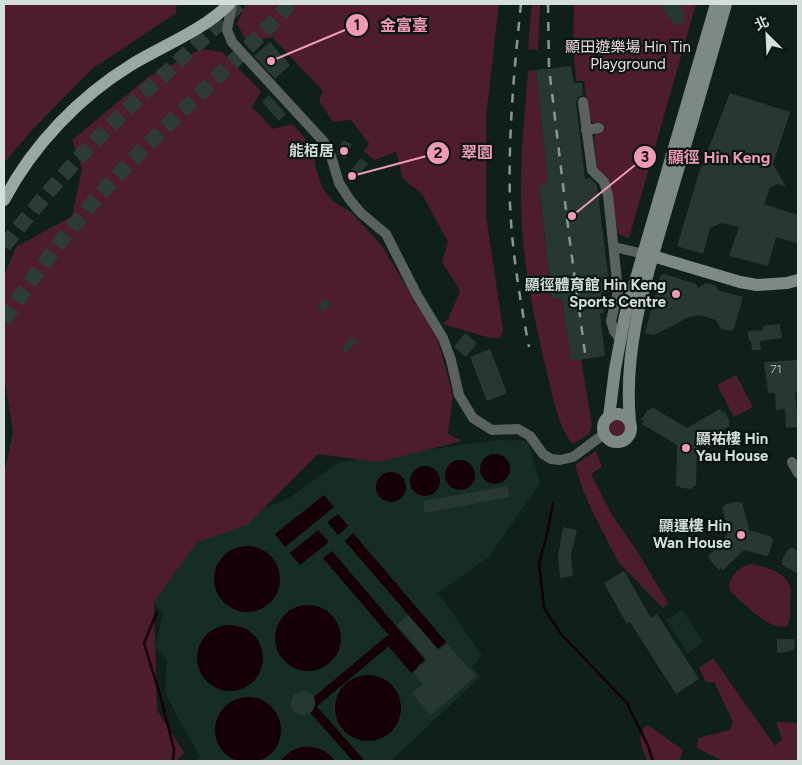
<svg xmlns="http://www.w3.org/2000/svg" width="802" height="765" viewBox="0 0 802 765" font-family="Figtree,'Noto Sans TC',sans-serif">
	<rect width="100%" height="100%" fill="#0f2019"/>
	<g fill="#152d24">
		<polygon points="498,440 528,441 540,483 489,557 438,593 482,655 472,667 480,677 391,761 195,761 200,756 181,724 165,692 167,659 155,648 163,613 146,596 197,536 289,498 339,462"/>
		<polygon points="682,610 703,642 688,653 666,620"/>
	</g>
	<g fill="#4d1c2d">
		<polygon points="4,4 177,4 176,13 92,69 32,130 4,163"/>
		<polygon points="246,4 499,4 486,116 486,216 503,330 500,338 490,338 443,324 448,319 460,291 442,262 448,242 422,194 403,179 396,152 374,160 364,151 369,143 351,120 333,122 319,101 323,91 272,37 247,43 237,23"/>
		<polygon points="532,4 540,4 538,50 528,49"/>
		<polygon points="574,4 696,4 629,238 618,234 608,179 597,170 594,137 597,132 604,131 602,123 595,124 589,119 584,81 576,81 573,45"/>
		<polygon points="201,49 222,52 261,91 252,107 273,129 293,124 312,147 316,169 323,189 334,202 351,212 382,246 437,338 453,395 448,434 462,441 378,462 318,454 247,525 197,542 154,602 157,710 184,753 177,761 4,761 4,474 13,432 4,377 4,275 16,247 72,216 82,169 72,140 148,77"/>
		<path d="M536 70 548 184 539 186 552 299 562 298 571 361 581 359 592 425 589 434 573 444C559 430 553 396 548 377 533 315 520 253 521 189 521 150 525 110 528 71Z"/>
		<polygon points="736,375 753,407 734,417 717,385"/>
		<circle cx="617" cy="428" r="12"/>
		<polygon points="596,451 602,467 591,474 612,515 635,548 668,603 663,608 619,563 594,515 583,490 575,465"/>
		<path d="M751 564C763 566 787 572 790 587 792 593 790 600 790 607 790 613 791 620 787 626 770 632 742 602 730 591 726 579 740 565 751 564Z"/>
		<polygon points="713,658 775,746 782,739 776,722 798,723 798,761 723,761 697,748 698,738 730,730 733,722 714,682 706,682 699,668"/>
		<path d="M648 725 683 750 679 761H647C643 749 634 733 648 725Z"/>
	</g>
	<g fill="#160005">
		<circle cx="495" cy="469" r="15"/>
		<circle cx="460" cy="475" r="15"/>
		<circle cx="425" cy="481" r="15"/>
		<circle cx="391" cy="487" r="15"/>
		<polygon points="324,495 334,507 285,547 275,534"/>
		<polygon points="338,514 348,526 338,535 327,522"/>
		<polygon points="318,530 329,542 300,565 290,553"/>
		<polygon points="353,533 446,642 438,649 345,541"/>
		<circle cx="247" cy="579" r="33"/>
		<polygon points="332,551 425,660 416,667 323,558"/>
		<circle cx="308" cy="638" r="33"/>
		<circle cx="230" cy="658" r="33"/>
		<circle cx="368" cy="708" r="33"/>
		<circle cx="248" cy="730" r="33"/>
		<path d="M301 747C315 746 326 749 335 761H280L291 751Z"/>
	</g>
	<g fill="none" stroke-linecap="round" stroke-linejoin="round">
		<g stroke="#160005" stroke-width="2.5">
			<polyline points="553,503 547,534 539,564 544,608 561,634 627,703 648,746 653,761"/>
			<polyline points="157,612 144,643 160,695 174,749 173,761"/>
		</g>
		<g stroke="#160005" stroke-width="9">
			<polyline points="315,702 389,640 413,668"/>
			<polyline points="313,709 359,761"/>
		</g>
	</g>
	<g fill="#273831">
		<polygon points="661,4 680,4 686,16 683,17 685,21 675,26 670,17 668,18"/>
		<polygon points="270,42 290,65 275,79 254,56"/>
		<polygon points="571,66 574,83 582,83 583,95 578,97 576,103 585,179 590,178 597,185 610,292 601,293 604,313 600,313 605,356 571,361 562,298 552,299 539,185 548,184 536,70"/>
		<polygon points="730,93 790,112 773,164 786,187 777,184 770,188 764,204 798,215 798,238 797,243 776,237 768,266 729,256 739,227 722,223 710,228 703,254 677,246 699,173"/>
		<polygon points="269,95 286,114 279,121 262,102"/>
		<polygon points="343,140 352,144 345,159 338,155 337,152"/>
		<polygon points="361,158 368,164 352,182 346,176"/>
		<polygon points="664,274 696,284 698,288 706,283 715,285 719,291 743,297 733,331 721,329 716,320 699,315 689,317 654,335 645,333 651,310 658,307 654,300 660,276"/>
		<polygon points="325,298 331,303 323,312 317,307"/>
		<polygon points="780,324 782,338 760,341 761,350 752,350 751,341 749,341 748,331 763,330 763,326"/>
		<polygon points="465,333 477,343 466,357 454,347"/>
		<polygon points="352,337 357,341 346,353 341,349"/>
		<polygon points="490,349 507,393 487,401 470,357"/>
		<polygon points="797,360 798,391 795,392 798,427 786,428 785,409 776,410 775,393 768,393 764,362"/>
		<polygon points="652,407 687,428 720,409 722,412 724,411 730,422 728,424 730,426 697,445 696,486 693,486 693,489 680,488 680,486 676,486 677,445 642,424 644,421 641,420 648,409 650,410"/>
		<polygon points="507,486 510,497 425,513 423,501"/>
		<polygon points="739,501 739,503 742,502 749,530 772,537 771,539 773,540 769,554 768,554 767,556 744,550 723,570 721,568 719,570 709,559 710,558 708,556 724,541 728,529 722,507 725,507 724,505"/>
		<polygon points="563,527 577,530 571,555 573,576 560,578 558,556"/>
		<polygon points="792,547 798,551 798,574 781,564 783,562 781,561 789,548 790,549"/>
		<polygon points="624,571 651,618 657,614 699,679 676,694 630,622 627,624 604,583"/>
		<polygon points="408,615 439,651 447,644 476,676 430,716 412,693 423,684 413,672 427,660 397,625"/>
		<polygon points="777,639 794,639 795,649 787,652 777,653"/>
		<circle cx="303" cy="703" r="12"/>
	</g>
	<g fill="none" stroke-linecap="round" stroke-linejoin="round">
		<g stroke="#2d3d36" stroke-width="15" stroke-dasharray="15 8" stroke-linecap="butt">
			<path d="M4 246C38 203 73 162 112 124 153 83 198 45 239 4"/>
			<path d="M4 321C34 274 68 230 105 189 164 124 231 68 290 4"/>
		</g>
		<g stroke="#5a625e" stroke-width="10">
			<polyline points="232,4 227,30 232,42 324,142 331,156 339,183 350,200 361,213 386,234 417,295 443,338 451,360 459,395 473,418 492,430 518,429 530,436 543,454 551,459 560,460 573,457 604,434"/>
			<polyline points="583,102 592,170 604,182 608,195 618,291 611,321 614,331 620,339"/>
			<polyline points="586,130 599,128"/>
			<polyline points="614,247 644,254"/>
			<polyline points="792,462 798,473"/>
		</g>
		<g stroke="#7d8a84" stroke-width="12">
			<polyline points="646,254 740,282 757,285 787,283 798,280"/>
			<circle cx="617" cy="428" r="14"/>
			<polyline points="609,417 615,369 625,316 716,4"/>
			<path d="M630 422C623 346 646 279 667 207 687 140 707 72 726 4"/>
		</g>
		<path stroke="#99a9a2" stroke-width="12" d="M4 200C33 145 79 97 131 65 162 46 204 30 229 4"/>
		<g stroke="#8a9791" stroke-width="2.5" stroke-dasharray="9 9" stroke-linecap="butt">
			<path d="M521 4C514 70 508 137 510 204 512 252 520 300 529 347"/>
			<polyline points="548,4 549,68 569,235 585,353"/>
		</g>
	</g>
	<g fill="#f19ab4" stroke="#071610" stroke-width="2">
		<circle cx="344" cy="151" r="5"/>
		<circle cx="676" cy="294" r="5"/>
		<circle cx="686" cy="448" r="5"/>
		<circle cx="741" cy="535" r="5"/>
	</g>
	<g text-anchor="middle" stroke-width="4.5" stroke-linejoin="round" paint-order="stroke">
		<g font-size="12" fill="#aab5b0">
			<text x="776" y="373">71</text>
		</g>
		<g font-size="15" fill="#f2dae0" stroke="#071610">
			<text x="628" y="52">顯田遊樂場 Hin Tin<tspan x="628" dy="17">Playground</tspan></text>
		</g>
		<g font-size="15" font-weight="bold" fill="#d5dfda" stroke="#071610" text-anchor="end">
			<text x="334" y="156">能栢居</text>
			<text x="666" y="290">顯徑體育館 Hin Keng<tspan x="666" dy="17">Sports Centre</tspan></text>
			<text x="696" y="444" text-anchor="start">顯祐樓 Hin<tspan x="696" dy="17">Yau House</tspan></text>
			<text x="731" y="531">顯運樓 Hin<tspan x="731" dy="17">Wan House</tspan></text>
		</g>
	</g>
	<path fill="none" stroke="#f19ab4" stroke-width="2" d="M271 61L357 25M352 176L438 153M572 216L645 157"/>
	<g fill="#f19ab4" stroke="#071610" stroke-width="2">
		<circle cx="271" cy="61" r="5"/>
		<circle cx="352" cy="176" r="5"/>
		<circle cx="572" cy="216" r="5"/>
		<circle cx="357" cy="25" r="12"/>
		<circle cx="438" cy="153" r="12"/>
		<circle cx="645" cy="157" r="12"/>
	</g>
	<g font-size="15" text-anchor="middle" font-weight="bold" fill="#111">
		<text x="357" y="30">1</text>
		<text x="438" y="158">2</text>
		<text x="645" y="162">3</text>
	</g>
	<g font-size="16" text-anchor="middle" font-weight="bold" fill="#f19ab4" stroke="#071610" stroke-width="4.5" stroke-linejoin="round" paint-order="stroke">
		<text x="404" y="31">金富臺</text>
		<text x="477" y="158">翠園</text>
		<text x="719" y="163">顯徑 Hin Keng</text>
	</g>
	<rect width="802" height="765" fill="none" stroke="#d5dfda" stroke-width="10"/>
	<g transform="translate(767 35) rotate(336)" stroke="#071610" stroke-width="4" paint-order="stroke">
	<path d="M0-4L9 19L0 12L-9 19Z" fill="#d5dfda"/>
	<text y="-8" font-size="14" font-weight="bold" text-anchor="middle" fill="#d5dfda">北</text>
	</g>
</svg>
